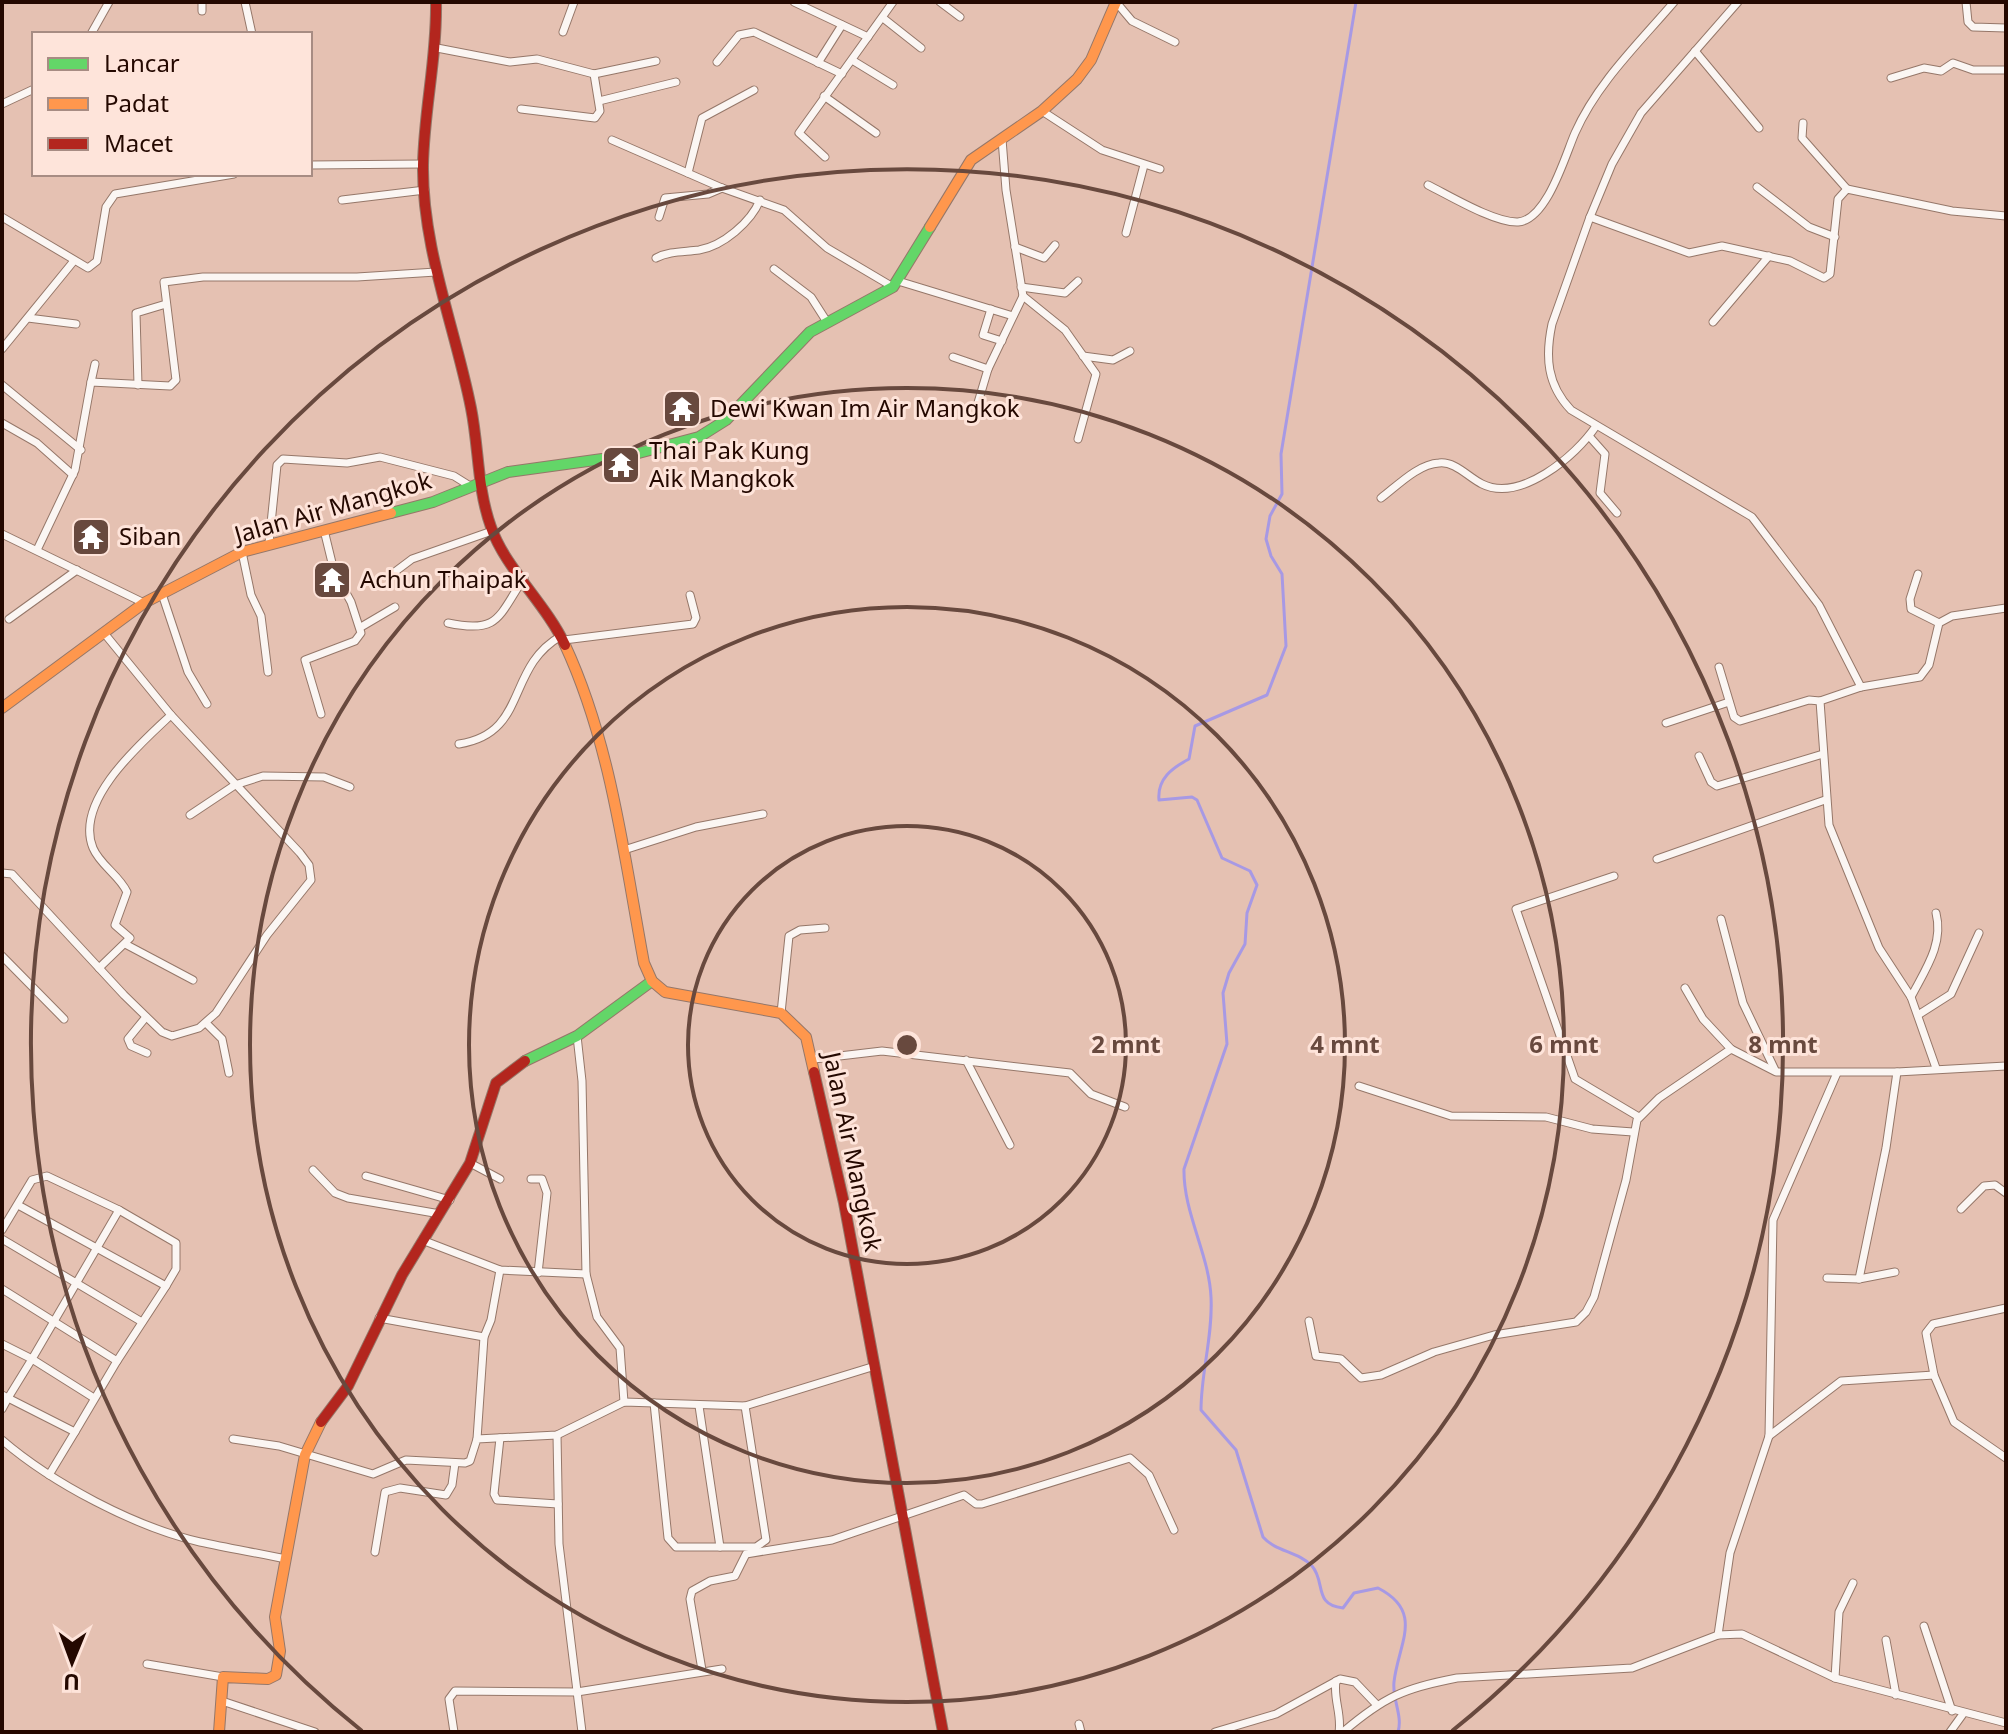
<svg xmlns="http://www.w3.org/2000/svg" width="2008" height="1734" viewBox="0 0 2008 1734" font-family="'Noto Sans',sans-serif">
	<rect width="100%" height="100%" fill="#e5c1b2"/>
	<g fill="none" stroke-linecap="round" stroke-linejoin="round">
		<path stroke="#a799e4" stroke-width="3" d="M1356 2 1281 454 1282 494 1270 516 1266 539 1271 556 1282 574 1286 646 1267 695 1195 726 1189 759C1172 768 1157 779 1159 800L1192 797 1197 800 1222 858 1250 871 1257 885 1247 913 1245 944 1229 973 1223 993 1227 1044 1184 1169C1183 1212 1209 1254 1211 1297 1213 1336 1201 1372 1201 1410L1236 1450 1263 1537C1276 1552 1298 1551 1312 1566 1326 1582 1313 1605 1343 1608L1354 1593 1378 1588C1425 1612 1398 1644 1394 1682 1392 1699 1403 1716 1398 1732"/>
		<g stroke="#957769" stroke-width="9">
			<g id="street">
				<polyline points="202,2 202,11"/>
				<polyline points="245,2 252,34"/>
				<polyline points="794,2 868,37"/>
				<polyline points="940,2 960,17"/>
				<polyline points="1116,2 1132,21 1175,42"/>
				<path d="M1738 2 1641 113 1612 164 1590 217 1552 324C1545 357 1547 385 1571 410L1752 517 1819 605 1861 687"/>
				<polyline points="1966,2 1968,22 1973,27 2006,28"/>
				<polyline points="883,18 921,48"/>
				<polyline points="563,32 574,2"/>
				<polyline points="91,34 109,2"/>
				<polyline points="437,48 510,62 537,59 594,74 656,61"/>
				<polyline points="1695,51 1759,128"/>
				<polyline points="852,60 893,85"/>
				<polyline points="717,62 739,35 754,32 842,74"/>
				<polyline points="818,63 842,25"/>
				<polyline points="1891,78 1924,68 1941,71 1953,63 1973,70 2006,70"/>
				<polyline points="824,96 876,133"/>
				<polyline points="599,101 676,82"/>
				<polyline points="2,104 34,89"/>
				<polyline points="521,109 595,118 600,111 594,74"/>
				<polyline points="1042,111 1102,150 1160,169"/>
				<polyline points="1803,123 1802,138 1847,189"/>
				<polyline points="612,140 722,188 784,210 827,248 893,287"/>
				<polyline points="825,157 799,133 893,2"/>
				<polyline points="310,165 423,164"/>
				<polyline points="688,173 702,118 754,90"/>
				<path d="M1428 185C1450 196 1495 223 1518 222 1547 220 1565 156 1575 133 1597 83 1639 43 1674 2"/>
				<polyline points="1757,187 1809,227 1835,237"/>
				<polyline points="342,200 425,190"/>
				<polyline points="2,217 88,268 97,261 106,207 115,194 234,174"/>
				<polyline points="659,217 665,198 708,194 722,188"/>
				<polyline points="1590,217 1689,253 1722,246 1790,261 1824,278 1830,274 1838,199 1847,189 1952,211 2006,216"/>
				<polyline points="1126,233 1144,165"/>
				<polyline points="1015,247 1044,258 1055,245"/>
				<path d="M656 258C669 251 684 252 699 250 723 246 751 222 760 200"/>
				<polyline points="774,269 811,297 827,322"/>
				<polyline points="898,281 1013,316"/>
				<polyline points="1021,287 1065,293 1078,281"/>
				<polyline points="1023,296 1065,330 1096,374 1078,439"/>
				<polyline points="991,309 983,335 1002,341"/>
				<polyline points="28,318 76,324"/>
				<polyline points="1713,322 1769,256"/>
				<polyline points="2,349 73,262"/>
				<polyline points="1083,356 1113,360 1130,351"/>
				<polyline points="953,357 988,369"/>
				<polyline points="91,382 95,364"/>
				<polyline points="2,385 81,450"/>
				<polyline points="138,385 136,313 166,304"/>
				<polyline points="977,406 988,369 1023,296 1006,190 1002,139"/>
				<polyline points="2,423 37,443 73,475"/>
				<polyline points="1589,436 1605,454 1600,493 1617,513"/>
				<path d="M1381 498C1397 486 1418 464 1439 463 1455 461 1468 477 1482 484 1520 503 1576 456 1596 426"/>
				<polyline points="2,534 144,603"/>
				<polyline points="269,543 277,465 283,459 347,463 380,457 454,476 470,486"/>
				<polyline points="37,550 75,470 91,382 170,386 176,380 164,282 203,277 357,277 436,272"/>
				<polyline points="242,552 251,595 261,616 268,672"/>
				<polyline points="1918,574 1910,599 1911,609 1939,623"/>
				<polyline points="388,577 412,559 492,531"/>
				<polyline points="162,594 188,672 207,704"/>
				<polyline points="9,619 77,570"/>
				<path d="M448 623C499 634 498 617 524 578"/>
				<polyline points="361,627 395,607"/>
				<polyline points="564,640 693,624 696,618 690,595"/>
				<polyline points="1719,667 1734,717 1740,721 1809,700 1820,701"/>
				<polyline points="321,714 305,660 355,641 361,633 351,602 334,571 324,530"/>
				<polyline points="1666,723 1729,702"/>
				<path d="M459 744C529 733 505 668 561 636"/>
				<polyline points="1699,756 1711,782 1717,786 1823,754"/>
				<polyline points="190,815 235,785 263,776 324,777 350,787"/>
				<polyline points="624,850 696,827 763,814"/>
				<polyline points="1657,859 1825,800"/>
				<polyline points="2,873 12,874 124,995 162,1032 172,1036 199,1028 216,1013 267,935 311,880 309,865 300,853 171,715 104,633"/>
				<polyline points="1614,876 1516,909 1575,1079 1639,1117"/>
				<polyline points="1721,919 1743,1003 1775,1070"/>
				<polyline points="127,945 193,980"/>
				<polyline points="2,956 64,1019"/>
				<path d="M99 968 130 938 115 925 127 892C119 875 100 865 93 848 74 801 140 744 171 715"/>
				<polyline points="1685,988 1703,1019 1731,1049"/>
				<path d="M1911 997C1925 970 1944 944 1936 913"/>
				<polyline points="781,1013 789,936 800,930 825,928"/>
				<polyline points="1918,1015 1951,994 1979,933"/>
				<polyline points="146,1017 128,1039 131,1046 147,1053"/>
				<polyline points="206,1023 222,1039 229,1073"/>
				<polyline points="577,1036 582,1081 586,1274 597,1317 620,1348 624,1402"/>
				<polyline points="814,1059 882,1051 1070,1073 1091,1094 1125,1107"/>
				<polyline points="966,1060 1010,1145"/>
				<polyline points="1936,1068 1911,997 1879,948 1829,825 1820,701 1861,687 1920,677 1929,665 1939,623 1952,616 2006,608"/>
				<polyline points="1359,1086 1451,1116 1546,1117 1592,1129 1633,1132"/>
				<polyline points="470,1163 500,1179"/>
				<polyline points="313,1170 335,1193 348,1198 440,1214"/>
				<polyline points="366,1176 450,1200"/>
				<polyline points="531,1179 542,1179 547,1193 538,1273"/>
				<polyline points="18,1205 166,1286 117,1361"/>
				<polyline points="1961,1209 1984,1186 1995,1185 2006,1193"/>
				<polyline points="119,1210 176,1243 176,1269 166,1286"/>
				<polyline points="2,1230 32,1180 47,1176 119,1210 32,1359 94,1398"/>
				<polyline points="2,1239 142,1322"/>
				<polyline points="422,1240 500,1270 586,1274"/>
				<polyline points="1827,1278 1859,1279 1895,1272"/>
				<polyline points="1859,1279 1886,1148 1897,1072"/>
				<polyline points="2,1289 117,1361 75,1432"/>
				<polyline points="2006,1308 1933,1324 1926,1333 1934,1375 1954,1422 2006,1458"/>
				<polyline points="379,1318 484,1337"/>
				<polyline points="1309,1321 1316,1356 1341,1359 1361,1378 1381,1375 1434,1352 1494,1335 1576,1322 1586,1312 1594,1297 1626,1180 1637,1120 1659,1098 1731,1049 1776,1072 1897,1072 2006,1066"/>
				<polyline points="2,1344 32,1359 8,1398 75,1432 49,1475"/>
				<polyline points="2,1395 8,1398 2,1409"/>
				<polyline points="654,1403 668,1538 676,1547 756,1547 766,1540 745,1406"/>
				<polyline points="699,1406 720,1547"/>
				<polyline points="557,1435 559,1544 582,1732"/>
				<polyline points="1769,1436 1841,1381 1934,1375"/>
				<polyline points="500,1438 494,1494 497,1500 558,1504"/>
				<polyline points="233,1439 279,1446 373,1474 406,1460 465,1463 470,1461 477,1439 557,1435 624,1402 745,1406 875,1366"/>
				<polyline points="477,1439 484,1337 491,1320 500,1270"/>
				<path d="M2 1440C52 1483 135 1527 200 1542 228 1548 257 1553 286 1559"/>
				<polyline points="375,1552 385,1492 400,1488 446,1495 452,1485 455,1463"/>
				<polyline points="1924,1626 1952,1711"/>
				<polyline points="1718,1635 1730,1553 1769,1436 1773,1220 1837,1073"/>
				<polyline points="1886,1640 1896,1695"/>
				<polyline points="147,1664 223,1677"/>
				<polyline points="702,1670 690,1599 692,1591 710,1581 735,1576 746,1554 832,1540 964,1495 976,1504 982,1504 1130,1458 1149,1475 1174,1530"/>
				<polyline points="1835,1678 1839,1612 1853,1583"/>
				<path d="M1336 1681C1333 1699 1342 1714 1339 1732"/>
				<polyline points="222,1701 315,1732"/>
				<polyline points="1079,1724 1081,1732"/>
				<polyline points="454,1732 449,1699 455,1691 577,1692 722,1669"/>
				<polyline points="1215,1732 1276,1714 1340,1679 1355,1682 1376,1704"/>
				<path d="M1343 1732C1384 1697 1404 1688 1457 1678L1632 1668 1718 1635 1742 1634 1835 1678 2006 1723"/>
				<polyline points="1950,1732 1963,1714"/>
			</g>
		</g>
		<g stroke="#957769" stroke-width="12">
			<g id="fast">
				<polyline points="391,513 433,502 508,472 631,455 699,437 726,420 810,332 893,287 930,227"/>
				<polyline points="525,1061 577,1036 652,981"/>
			</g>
		</g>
		<g stroke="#957769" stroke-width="12">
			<g id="slow">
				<polyline points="930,227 971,160 1042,111 1077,79 1091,60 1116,2"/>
				<path d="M565 645C611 744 624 856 644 963L652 981 665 992 781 1013 806 1037 814 1072"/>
				<polyline points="2,708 144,603 242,552 391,513"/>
				<polyline points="219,1732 223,1677 268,1679 276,1675 280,1651 275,1617 305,1455 321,1422"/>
			</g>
		</g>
		<g stroke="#957769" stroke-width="12">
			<g id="jam">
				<path d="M436 2C437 58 424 110 423 165 422 248 455 327 471 408 479 448 477 488 491 527 505 568 546 604 565 645"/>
				<polyline points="814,1072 844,1203 943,1732"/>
				<polyline points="321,1422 348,1386 402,1275 470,1163 496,1083 525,1061"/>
			</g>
		</g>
		<use href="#street" stroke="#fbf6f3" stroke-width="7"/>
		<use href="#fast" stroke="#63d668" stroke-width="10"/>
		<use href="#slow" stroke="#ff974d" stroke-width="10"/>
		<use href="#jam" stroke="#b3261e" stroke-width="10"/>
	</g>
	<g fill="none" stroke="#68493e" stroke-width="4">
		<circle cx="907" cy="1045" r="219"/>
		<circle cx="907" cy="1045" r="438"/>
		<circle cx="907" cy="1045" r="657"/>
		<path d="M362 1731A876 876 0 1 1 1452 1731"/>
	</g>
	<defs>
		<g id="temple-square" transform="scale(2)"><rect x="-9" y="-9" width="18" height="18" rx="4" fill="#68493e" stroke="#fee4da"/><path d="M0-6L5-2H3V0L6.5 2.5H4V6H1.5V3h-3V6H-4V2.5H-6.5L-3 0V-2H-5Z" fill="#fff"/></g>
	</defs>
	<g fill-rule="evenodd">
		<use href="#temple-square" x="682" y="409"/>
		<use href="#temple-square" x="621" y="465"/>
		<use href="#temple-square" x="91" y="537"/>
		<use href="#temple-square" x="332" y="580"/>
	</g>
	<g text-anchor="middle" stroke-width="6" stroke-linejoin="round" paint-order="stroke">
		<g font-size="24" fill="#240800" stroke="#fee4da" text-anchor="start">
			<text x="710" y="417">Dewi Kwan Im Air Mangkok</text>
			<text x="649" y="459">Thai Pak Kung<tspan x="649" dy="28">Aik Mangkok</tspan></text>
			<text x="119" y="545">Siban</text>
			<text x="360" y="588">Achun Thaipak</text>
		</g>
		<g font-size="24" fill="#240800" stroke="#fee4da">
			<text transform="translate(333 508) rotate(-16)" y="8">Jalan Air Mangkok</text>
			<text transform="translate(852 1152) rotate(78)" y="8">Jalan Air Mangkok</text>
		</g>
	</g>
	<circle cx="907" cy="1045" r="12" fill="#68493e" stroke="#fee4da" stroke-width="4"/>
	<g font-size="24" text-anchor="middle" font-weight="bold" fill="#68493e" stroke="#fee4da" stroke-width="6" stroke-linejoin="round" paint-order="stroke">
		<text x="1126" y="1053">2 mnt</text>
		<text x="1345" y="1053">4 mnt</text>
		<text x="1564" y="1053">6 mnt</text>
		<text x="1783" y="1053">8 mnt</text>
	</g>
	<rect width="2008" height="1734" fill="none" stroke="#240800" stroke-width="8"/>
	<rect x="32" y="32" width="280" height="144" fill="#fee4da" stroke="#a78c83" stroke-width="2"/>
	<rect x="48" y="58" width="40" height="12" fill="#63d668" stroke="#a78c83" stroke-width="2"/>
	<text x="104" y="72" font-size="24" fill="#240800">Lancar</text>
	<rect x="48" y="98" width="40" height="12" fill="#ff974d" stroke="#a78c83" stroke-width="2"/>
	<text x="104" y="112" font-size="24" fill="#240800">Padat</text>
	<rect x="48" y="138" width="40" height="12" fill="#b3261e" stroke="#a78c83" stroke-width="2"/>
	<text x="104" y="152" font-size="24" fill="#240800">Macet</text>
	<g transform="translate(72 1662) rotate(181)" stroke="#fee4da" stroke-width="6" paint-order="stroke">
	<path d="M0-6L14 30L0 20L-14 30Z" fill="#240800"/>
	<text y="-12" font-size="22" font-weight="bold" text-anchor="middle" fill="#240800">U</text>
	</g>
</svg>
